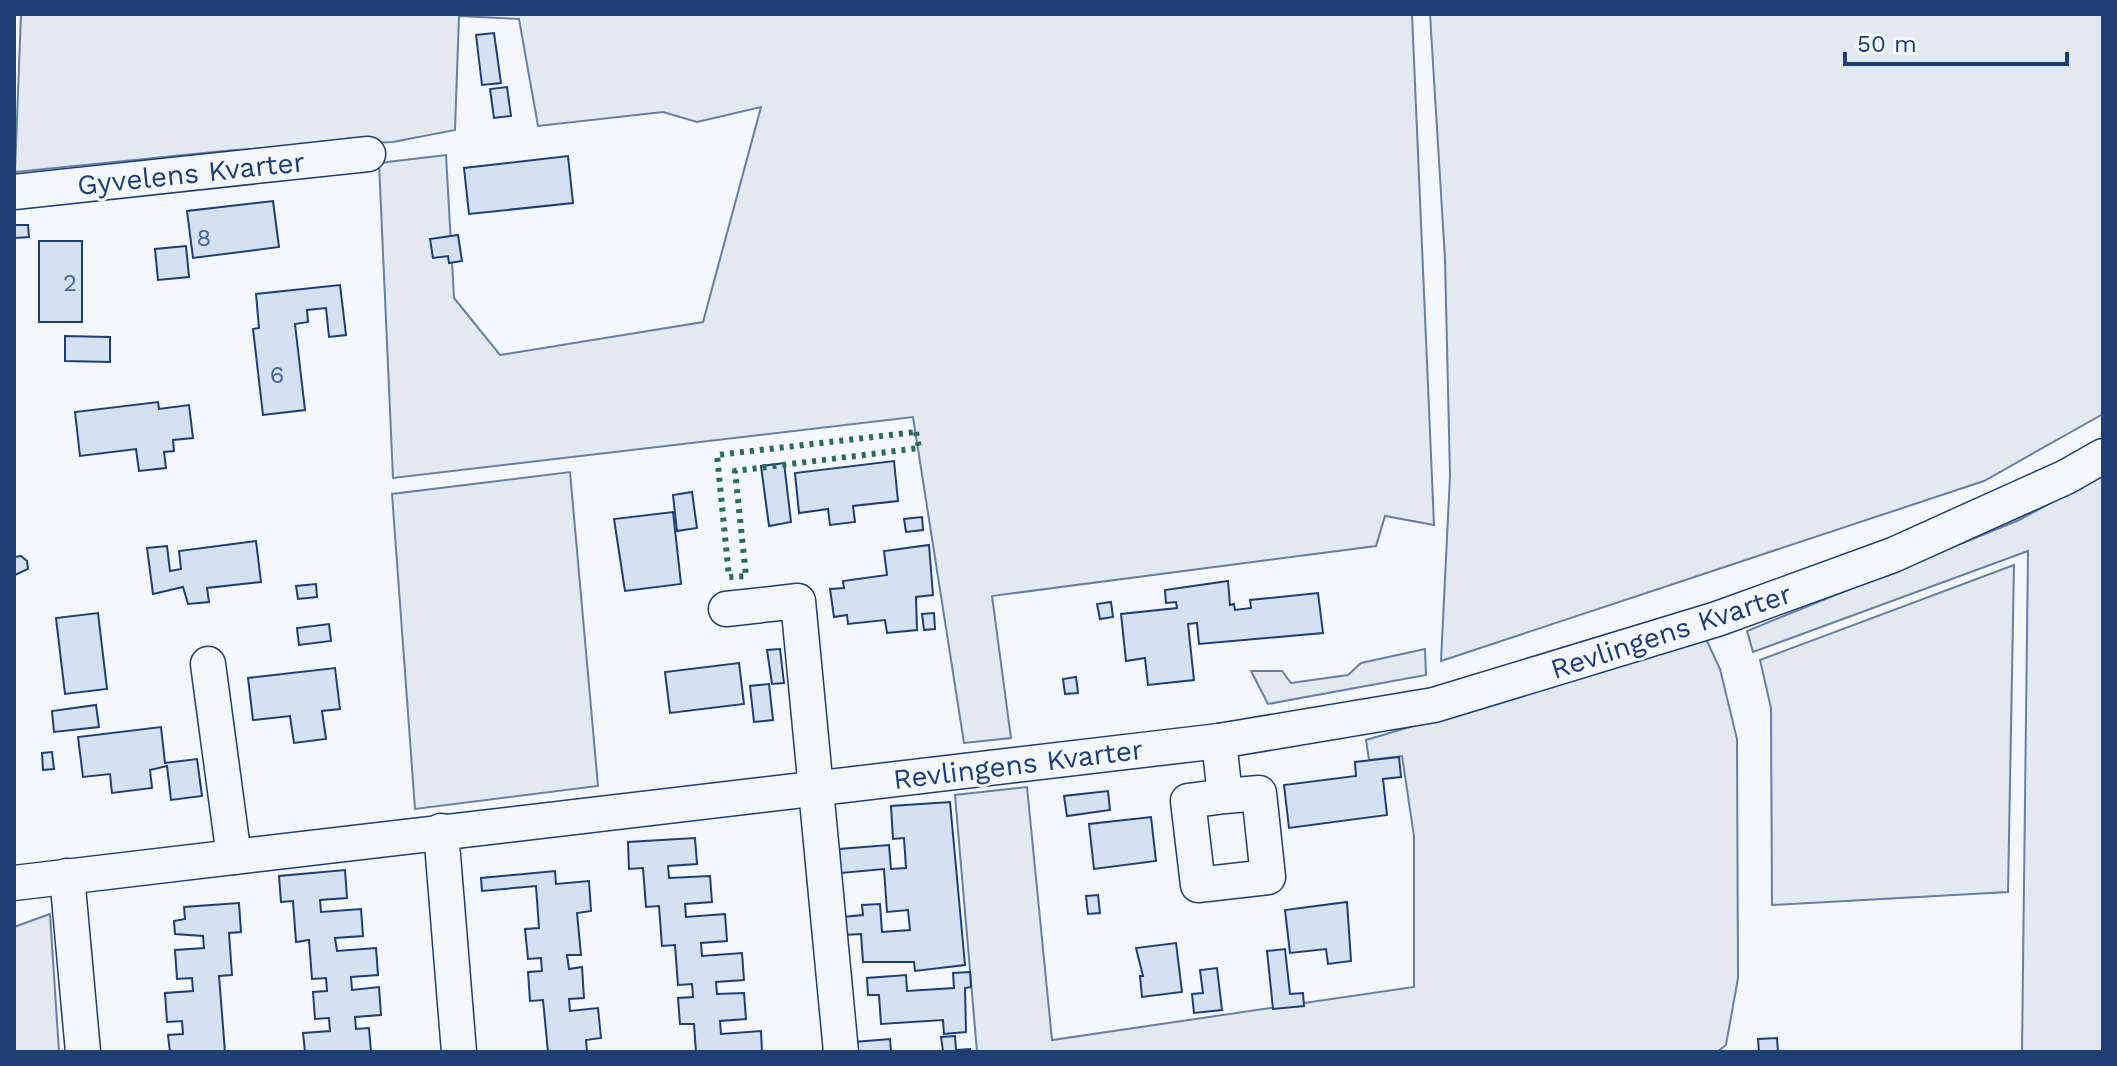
<svg xmlns="http://www.w3.org/2000/svg" width="2117" height="1066" viewBox="0 0 2117 1066" font-family="'Work Sans',sans-serif">
	<rect width="100%" height="100%" fill="#f4f7fb"/>
	<g fill="#e3e9f0" stroke="#687fa3" stroke-width="2">
		<polygon points="21,14 1412,14 1434,525 1385,516 1376,546 992,596 1011,738 964,743 913,417 393,478 379,163 446,155 454,298 500,355 703,322 761,107 697,122 663,112 538,126 519,19 459,16 455,130 393,142 234,150 15,172"/>
		<polygon points="1430,14 2103,14 2103,414 1984,481 1441,661 1450,476 1445,259"/>
		<polygon points="570,472 598,786 415,809 392,494"/>
		<polygon points="2103,475 2103,1052 2022,1052 2028,551 1753,652 1747,631 2019,520"/>
		<polygon points="2014,565 2008,892 1772,905 1771,708 1760,660"/>
		<polygon points="1706,639 1720,669 1737,739 1738,978 1726,1045 1717,1052 977,1052 955,795 1027,787 1052,1040 1414,987 1414,836 1402,756 1369,760 1366,740"/>
		<polygon points="1425,649 1426,675 1268,704 1251,671 1282,671 1291,683 1348,675 1361,663"/>
		<polygon points="50,914 59,1052 14,1052 14,927"/>
	</g>
	<g fill="#d5e0f0" stroke="#1d3f73" stroke-width="2">
		<polygon points="494,33 501,83 482,85 476,35"/>
		<polygon points="507,87 511,116 494,118 490,89"/>
		<polygon points="568,156 573,203 469,214 464,168"/>
		<polygon points="273,201 279,247 193,258 187,211"/>
		<polygon points="15,225 28,225 29,237 15,238"/>
		<polygon points="458,235 462,261 449,263 448,256 433,258 430,239"/>
		<rect x="39" y="241" width="43" height="81"/>
		<polygon points="186,246 189,277 158,280 155,249"/>
		<polygon points="340,285 346,335 329,337 326,308 307,310 308,322 295,324 305,410 263,415 253,329 259,328 256,294"/>
		<polygon points="65,336 110,337 110,362 65,361"/>
		<polygon points="158,402 159,409 189,405 193,438 173,440 174,451 164,452 166,468 139,471 136,449 80,456 75,412"/>
		<polygon points="894,461 898,501 853,506 855,522 830,525 828,509 799,513 795,473"/>
		<polygon points="784,463 791,522 769,526 761,466"/>
		<polygon points="692,492 697,528 677,531 673,495"/>
		<polygon points="673,512 681,584 625,591 614,519"/>
		<polygon points="922,517 923,530 906,532 904,519"/>
		<polygon points="256,541 261,582 207,588 209,602 188,604 183,587 153,594 147,548 167,546 170,571 181,569 179,551"/>
		<polygon points="929,545 933,595 916,597 917,630 887,633 885,620 848,624 847,615 834,617 830,589 844,588 843,581 887,575 884,551"/>
		<polygon points="21,556 27,561 28,569 15,575 14,557"/>
		<polygon points="1228,581 1230,605 1234,604 1235,610 1251,608 1250,600 1318,593 1323,633 1199,644 1197,623 1188,624 1194,680 1148,685 1145,658 1126,661 1121,614 1177,608 1176,602 1166,603 1165,590"/>
		<polygon points="316,584 317,597 298,599 296,586"/>
		<polygon points="1111,602 1113,617 1100,619 1097,604"/>
		<polygon points="98,613 107,689 65,694 56,618"/>
		<polygon points="934,613 935,629 924,630 922,614"/>
		<polygon points="329,624 331,641 299,645 297,628"/>
		<polygon points="780,649 784,683 772,684 767,650"/>
		<polygon points="739,663 744,704 670,713 665,672"/>
		<polygon points="335,668 340,709 322,711 326,739 294,743 290,716 253,720 248,678"/>
		<polygon points="1076,677 1078,693 1065,694 1063,679"/>
		<polygon points="769,684 773,720 754,722 750,686"/>
		<polygon points="96,705 99,727 54,732 52,711"/>
		<polygon points="161,727 165,763 197,759 202,796 171,800 167,766 150,770 152,788 112,793 110,774 83,777 78,737"/>
		<polygon points="52,752 54,769 43,770 42,753"/>
		<polygon points="1399,757 1401,777 1383,779 1387,815 1289,828 1284,785 1356,776 1355,762"/>
		<polygon points="1108,791 1110,810 1067,816 1064,796"/>
		<polygon points="950,802 965,965 915,971 914,962 863,962 861,934 843,935 842,917 863,915 862,905 880,904 882,932 910,930 908,910 887,912 884,869 841,873 839,849 889,845 891,869 906,868 904,838 893,839 891,806"/>
		<polygon points="1151,817 1156,861 1094,869 1089,824"/>
		<polygon points="695,838 697,864 668,866 669,878 710,876 712,902 685,904 686,917 725,914 727,941 701,943 702,956 742,953 744,980 716,982 717,994 744,993 746,1019 720,1021 721,1034 761,1031 762,1052 696,1052 694,1024 680,1024 678,998 693,997 692,984 678,985 675,945 662,946 659,906 646,907 643,868 629,869 628,842"/>
		<polygon points="345,870 347,898 320,900 321,912 361,909 363,936 335,938 337,951 376,948 378,975 351,977 352,990 379,987 381,1015 355,1017 356,1029 369,1028 371,1052 305,1052 303,1033 330,1031 329,1018 315,1019 313,992 327,991 326,978 312,979 309,940 296,942 293,901 281,902 279,876"/>
		<polygon points="555,871 556,884 589,881 591,911 577,913 581,955 567,955 569,969 582,967 584,998 569,999 570,1011 598,1008 601,1038 586,1040 587,1052 615,1052 548,1052 543,1000 530,1001 528,972 542,971 541,958 528,959 525,929 539,928 536,886 482,891 481,878"/>
		<polygon points="1098,895 1100,913 1088,914 1086,896"/>
		<polygon points="1347,902 1351,961 1328,964 1326,949 1290,953 1285,910"/>
		<polygon points="239,903 241,932 229,933 232,975 219,976 225,1052 170,1052 168,1035 183,1034 182,1021 167,1022 165,993 193,991 192,978 177,979 175,950 204,948 203,936 175,934 174,921 185,919 184,907"/>
		<polygon points="1176,943 1182,992 1142,997 1140,976 1143,976 1136,948"/>
		<polygon points="1285,949 1290,994 1303,993 1304,1006 1273,1009 1267,951"/>
		<polygon points="1217,968 1222,1010 1194,1013 1192,994 1203,993 1200,970"/>
		<polygon points="970,972 971,987 965,988 966,1032 944,1034 943,1020 881,1024 879,995 868,995 867,978 906,975 907,991 954,988 953,973"/>
		<polygon points="955,1036 956,1050 970,1049 970,1052 924,1052 943,1051 941,1037"/>
		<polygon points="1777,1038 1778,1052 1759,1052 1758,1039"/>
		<polygon points="890,1039 891,1052 855,1052 854,1042"/>
	</g>
	<g fill="none" stroke-linecap="round" stroke-linejoin="round">
		<g stroke="#1d3f73" stroke-width="37">
			<g id="minor">
				<polyline points="14,192 368,154"/>
				<polyline points="726,609 798,601 841,1052"/>
				<polyline points="208,664 234,857"/>
				<polyline points="1219,741 1225,796 1259,793 1268,877 1198,885 1188,801 1225,796"/>
				<polyline points="441,831 459,1052"/>
				<polyline points="67,876 83,1052"/>
				<polyline points="14,883 1219,741 1434,705 1717,619 1893,555 2066,477 2103,456"/>
			</g>
		</g>
		<use href="#minor" stroke="#f4f7fb" stroke-width="34"/>
		<polygon stroke="#2c6c60" stroke-width="6" stroke-dasharray="4 6" stroke-linecap="butt" points="916,432 919,448 735,471 746,576 729,577 717,455"/>
	</g>
	<g text-anchor="middle" stroke-width="6" stroke-linejoin="round" paint-order="stroke">
		<g font-size="24" fill="#4b6792">
			<text x="204" y="246">8</text>
			<text x="70" y="291">2</text>
			<text x="277" y="383">6</text>
		</g>
		<g font-size="28" fill="#1d3f73" stroke="#f4f7fb">
			<text transform="translate(191 173) rotate(-6)" y="10">Gyvelens Kvarter</text>
			<text transform="translate(1671 631) rotate(-18)" y="10">Revlingens Kvarter</text>
			<text transform="translate(1018 764) rotate(-7)" y="10">Revlingens Kvarter</text>
		</g>
	</g>
	<rect width="2117" height="1066" fill="none" stroke="#1d3f73" stroke-width="32"/>
	<path d="M1845 52v12h222v-12" fill="none" stroke="#1d3f73" stroke-width="4"/>
	<text x="1857" y="52" font-size="24" fill="#1d3f73" stroke="#f4f7fb" stroke-width="6" paint-order="stroke">50 m</text>
</svg>
